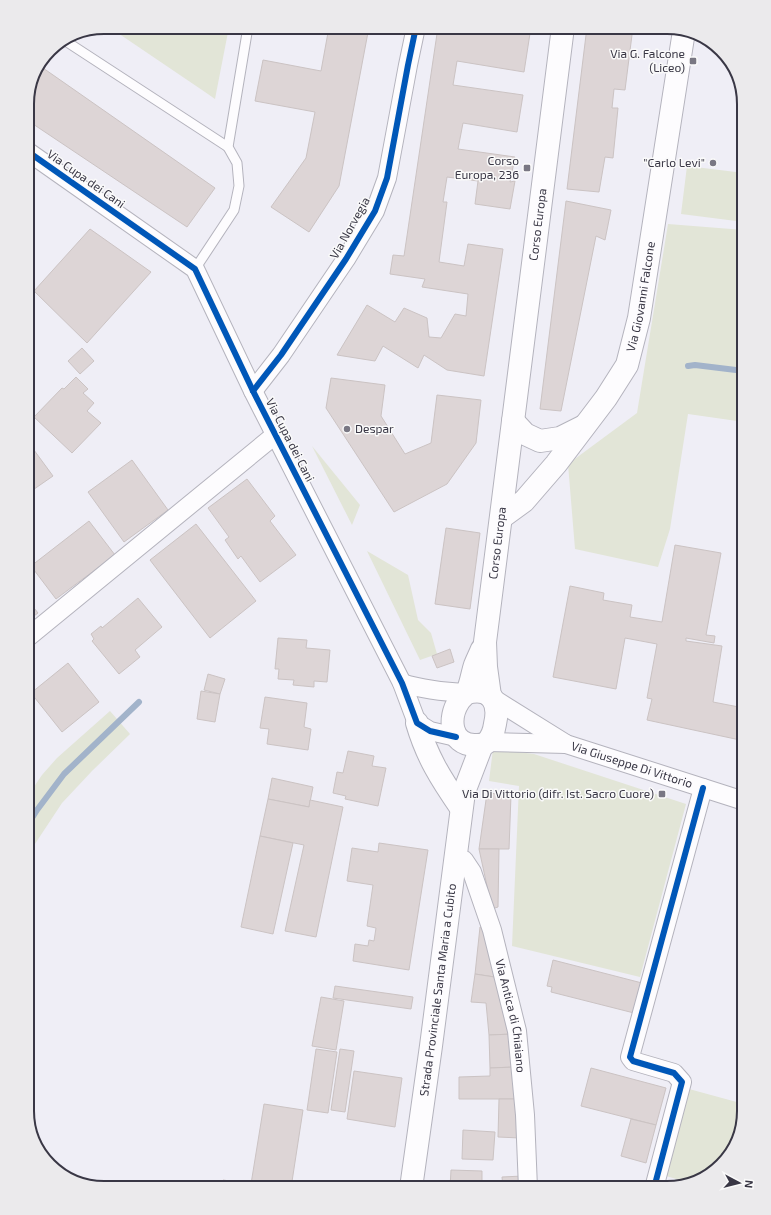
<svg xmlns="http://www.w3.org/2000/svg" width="771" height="1215" viewBox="0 0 771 1215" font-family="'Exo 2',sans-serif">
	<rect width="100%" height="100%" fill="#efeef6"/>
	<g fill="#e2e5d7">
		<polygon points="109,27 229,27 215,99 205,92"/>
		<polygon points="687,166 744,173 744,222 681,214"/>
		<polygon points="668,224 744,230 744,422 688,414 670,529 658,567 575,549 568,464 637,413"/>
		<polygon points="312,446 360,505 352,525"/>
		<polygon points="367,551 408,575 418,620 431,633 437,654 420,660"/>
		<polygon points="110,711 130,734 92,771 62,803 27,856 27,797 42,775 57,758"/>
		<polygon points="493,749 534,754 686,804 640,977 512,946 519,786 489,781"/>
		<polygon points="689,1089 744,1104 744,1111 734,1150 701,1180 690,1183 666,1176"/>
	</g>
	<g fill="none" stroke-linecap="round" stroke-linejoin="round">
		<g stroke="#a2b3ca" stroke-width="6">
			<polyline points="688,366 695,365 744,371"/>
			<polyline points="27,826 37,810 64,774 139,702"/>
		</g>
	</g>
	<g fill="#ddd5d6" stroke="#cbc3c3">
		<polygon points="329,27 369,27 339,186 309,232 271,207 306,158 315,112 255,101 263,60 321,71"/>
		<polygon points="438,27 531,27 524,72 457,61 453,85 523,95 517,132 463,123 458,149 515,157 510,182 515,181 510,209 475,204 478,181 447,177 443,202 447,202 439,262 464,266 468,244 503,249 484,376 447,370 424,355 418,368 383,346 375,361 337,355 367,305 395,322 404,308 427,318 429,337 441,338 455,314 466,316 468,294 422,287 425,279 390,274 393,255 404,256"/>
		<polygon points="587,27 633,27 625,90 614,89 612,108 618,108 613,158 605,157 599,192 567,189"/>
		<polygon points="41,63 43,68 215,188 187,227 27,120 27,99 33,75"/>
		<polygon points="566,201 611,210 605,240 596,236 561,411 540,409"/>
		<polygon points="90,229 151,272 87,343 34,291"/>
		<polygon points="82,348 94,361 80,374 68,361"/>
		<polygon points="76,377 88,389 83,393 94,403 87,411 101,423 72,453 34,417 62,388 64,389"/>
		<polygon points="331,378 385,385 381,416 405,454 431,443 437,395 481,400 476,443 447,484 394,512 326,408"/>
		<polygon points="31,446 53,476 27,494 27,449"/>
		<polygon points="132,460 168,510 124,542 88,492"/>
		<polygon points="247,479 275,516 270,521 296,555 260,582 241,556 238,559 225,540 229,537 208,508"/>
		<polygon points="89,521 115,555 56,599 31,566"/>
		<polygon points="196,524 256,601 210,638 150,560"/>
		<polygon points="446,528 480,533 470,609 435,604"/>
		<polygon points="675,545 721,553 706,635 715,636 714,643 686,638 686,641 722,646 713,702 744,708 744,721 740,740 647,720 652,699 647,698 657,644 625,638 616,689 553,677 570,586 604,593 603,600 632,605 630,617 662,622"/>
		<polygon points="138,598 162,627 135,650 140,657 119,674 92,641 94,639 91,634 101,626 102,628"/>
		<polygon points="27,599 38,613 27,621"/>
		<polygon points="278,638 307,640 306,648 330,650 327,682 314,681 314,687 293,685 294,680 278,679 279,669 275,669"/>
		<polygon points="450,649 454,662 437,668 432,656"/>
		<polygon points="68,663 99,702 62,732 31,693"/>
		<polygon points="208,674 225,679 220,694 204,690"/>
		<polygon points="201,691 220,694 215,722 197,719"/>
		<polygon points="265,697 307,703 304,727 311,729 308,750 267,744 269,729 260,728"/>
		<polygon points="348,751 374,756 372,766 386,768 378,806 345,799 346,796 333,793 337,772 343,773"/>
		<polygon points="272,778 313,787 309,807 268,799"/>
		<polygon points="487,793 511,795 509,849 479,849"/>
		<polygon points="268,799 309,807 310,800 343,807 316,937 285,931 304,845 260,836"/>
		<polygon points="260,836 293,843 273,934 241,927"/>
		<polygon points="379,843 428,850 409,970 353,961 355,944 368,946 369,940 374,941 376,928 367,926 373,885 347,881 352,848 378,852"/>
		<polygon points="479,849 499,849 498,907 492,909"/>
		<polygon points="480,927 489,928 501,978 475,974"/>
		<polygon points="553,960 642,983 634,1013 551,992 552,987 547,986"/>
		<polygon points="475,974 501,978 513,1034 489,1035 486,1003 471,1002"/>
		<polygon points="335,986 413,997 411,1009 333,998"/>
		<polygon points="321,997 344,1001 336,1050 312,1046"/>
		<polygon points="513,1034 513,1067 490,1068 489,1035"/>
		<polygon points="316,1049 337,1052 328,1113 307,1110"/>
		<polygon points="340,1049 354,1051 345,1112 331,1110"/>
		<polygon points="516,1067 519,1099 459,1099 459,1077 490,1076 490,1068"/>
		<polygon points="591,1068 666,1088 656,1125 581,1106"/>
		<polygon points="354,1071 402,1078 395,1127 347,1119"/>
		<polygon points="499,1099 519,1099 520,1138 498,1137"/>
		<polygon points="264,1104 303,1110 291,1188 278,1188 251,1184"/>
		<polygon points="631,1119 656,1125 646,1163 621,1156"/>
		<polygon points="463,1130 495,1132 493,1160 462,1159"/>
		<polygon points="451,1170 482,1171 482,1188 450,1188"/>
		<polygon points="523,1176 524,1188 503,1188 502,1177"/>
		<polygon points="223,1180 264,1186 264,1188 222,1188"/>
	</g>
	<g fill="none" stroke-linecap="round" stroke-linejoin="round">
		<g stroke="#b4b3bd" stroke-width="11">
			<g id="lane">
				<polyline points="64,40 228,147"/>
				<polyline points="195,269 234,210 239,186 237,163 228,147 248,27"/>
			</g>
		</g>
		<g stroke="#b4b3bd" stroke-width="20">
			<g id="street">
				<polyline points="27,151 195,269 253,391 402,683 417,723 430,731 456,737"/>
				<polyline points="253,391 281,355 346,259 375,211 387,178 408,65 416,27"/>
				<polyline points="27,638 275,435"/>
				<path d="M402 683C424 690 444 692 467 693"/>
				<path id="s1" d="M494 699 566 744 744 801"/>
				<polyline points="487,742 566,744"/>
				<path id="s2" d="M455 858 464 860 472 872 492 930 517 1031 525 1115 528 1188"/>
				<polyline points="654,1188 682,1082 674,1073 633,1061 630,1057 703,788"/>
			</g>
		</g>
		<g stroke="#b4b3bd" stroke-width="24">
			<g id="secondary">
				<polyline points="513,421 525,434 540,441 560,438 584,426"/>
				<path id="s3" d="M502 517 524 501 556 464 606 398 627 365 639 318 684 31"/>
				<path d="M467 693C491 687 500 702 495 724 494 731 492 738 486 743 483 745 478 745 474 745 450 744 448 718 459 701 461 698 465 695 467 692 471 684 472 674 475 665 477 660 480 654 482 649"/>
				<path id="s4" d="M490 696 486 667 485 642 563 27"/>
				<path d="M417 723C427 757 441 779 461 808"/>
				<path id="s5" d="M411 1188 431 1046 464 792 482 745"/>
			</g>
		</g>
		<use href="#lane" stroke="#fdfcfe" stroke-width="9"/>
		<use href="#street" stroke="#fdfcfe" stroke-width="18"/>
		<use href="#secondary" stroke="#fdfcfe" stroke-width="22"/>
		<g stroke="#fafafa" stroke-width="8">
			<g id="cycleway">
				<polyline points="27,151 195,269 253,391 402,683 417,723 430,731 456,737"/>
				<polyline points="253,391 281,355 346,259 375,211 387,178 408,65 416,27"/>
				<polyline points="654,1188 682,1082 674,1073 633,1061 630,1057 703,788"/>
			</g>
		</g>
		<use href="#cycleway" stroke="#0057b8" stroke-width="6"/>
	</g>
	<g fill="#797783" stroke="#fafafa" stroke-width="1.5">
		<rect x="689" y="57" width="8" height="8" rx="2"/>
		<circle cx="713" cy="163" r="4"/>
		<rect x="523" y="164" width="8" height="8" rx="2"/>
		<circle cx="347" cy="429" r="4"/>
		<rect x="658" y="790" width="8" height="8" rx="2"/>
	</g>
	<g text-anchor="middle" stroke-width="3" stroke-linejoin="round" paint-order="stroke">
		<g font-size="12" fill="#393745" stroke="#fafafa" text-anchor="end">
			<text x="685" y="58">Via G. Falcone<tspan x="685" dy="14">(Liceo)</tspan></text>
			<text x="519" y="165">Corso<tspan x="519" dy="14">Europa, 236</tspan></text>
			<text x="705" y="167">"Carlo Levi"</text>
			<text x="355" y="433" text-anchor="start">Despar</text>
			<text x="654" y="798">Via Di Vittorio (difr. Ist. Sacro Cuore)</text>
		</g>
		<g font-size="12" fill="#393745" stroke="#fafafa">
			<text transform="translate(86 179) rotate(35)" y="4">Via Cupa dei Cani</text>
			<text dy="4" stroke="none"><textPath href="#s4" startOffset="475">Corso Europa</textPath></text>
			<text transform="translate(350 228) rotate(-61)" y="4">Via Norvegia</text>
			<text dy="4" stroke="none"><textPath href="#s3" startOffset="268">Via Giovanni Falcone</textPath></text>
			<text transform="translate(290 440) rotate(63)" y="4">Via Cupa dei Cani</text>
			<text dy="4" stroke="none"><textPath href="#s4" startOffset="154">Corso Europa</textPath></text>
			<text dy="4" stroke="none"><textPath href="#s1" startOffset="154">Via Giuseppe Di Vittorio</textPath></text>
			<text dy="4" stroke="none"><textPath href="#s5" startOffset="200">Strada Provinciale Santa Maria a Cubito</textPath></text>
			<text dy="4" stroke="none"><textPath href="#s2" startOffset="173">Via Antica di Chiaiano</textPath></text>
		</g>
	</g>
	<path d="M0 0H771V1215H0ZM104 34H667A70 70 0 0 1 737 104V1111A70 70 0 0 1 667 1181H104A70 70 0 0 1 34 1111V104A70 70 0 0 1 104 34Z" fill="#ebeaec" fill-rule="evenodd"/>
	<path fill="none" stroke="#393745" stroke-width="2" d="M104 34H667A70 70 0 0 1 737 104V1111A70 70 0 0 1 667 1181H104A70 70 0 0 1 34 1111V104A70 70 0 0 1 104 34Z"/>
	<g transform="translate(739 1183) rotate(97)" stroke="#fafafa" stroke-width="3" paint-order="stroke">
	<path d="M0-3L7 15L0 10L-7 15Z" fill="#393745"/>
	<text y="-6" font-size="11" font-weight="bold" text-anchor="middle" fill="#393745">N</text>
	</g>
</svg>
